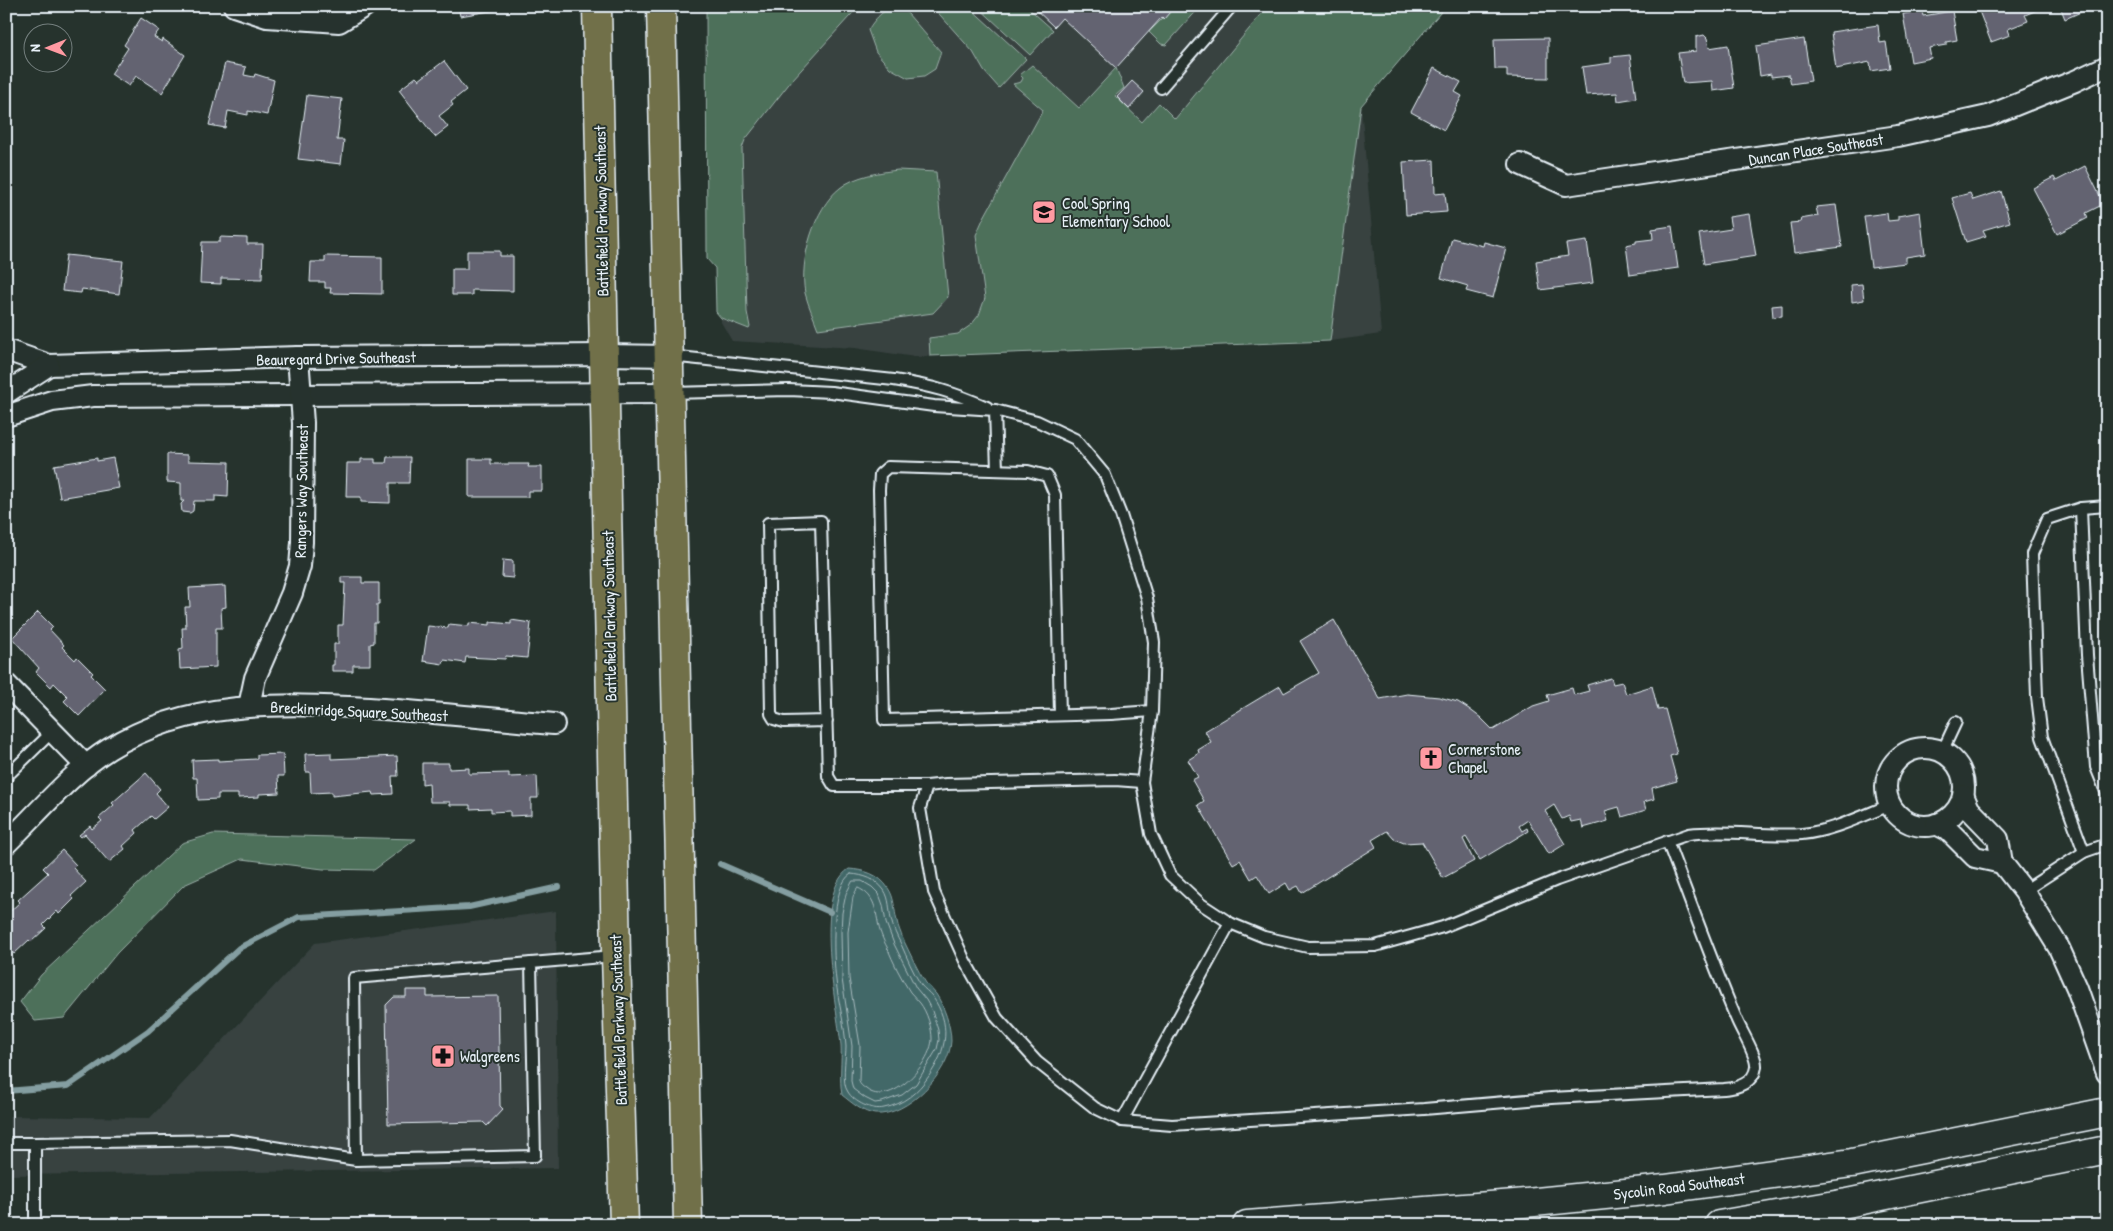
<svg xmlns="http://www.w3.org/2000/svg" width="2113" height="1231" viewBox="0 0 2113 1231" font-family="'Patrick Hand',sans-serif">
	<rect width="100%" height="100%" fill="#26332d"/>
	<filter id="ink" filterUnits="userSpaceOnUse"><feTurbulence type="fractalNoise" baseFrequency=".02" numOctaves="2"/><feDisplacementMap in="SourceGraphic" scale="10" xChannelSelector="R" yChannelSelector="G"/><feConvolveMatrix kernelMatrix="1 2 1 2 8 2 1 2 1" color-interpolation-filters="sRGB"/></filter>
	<g filter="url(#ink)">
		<g fill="#384241">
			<polygon points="712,6 1446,6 1361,106 1381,334 1330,341 915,357 855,348 732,341 721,322"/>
			<polygon points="556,911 558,1168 6,1175 6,1116 150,1118 315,943"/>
		</g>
		<g fill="#4e6f5a" stroke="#9bb0a9">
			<polygon points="706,6 859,6 792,80 745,140 742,148 747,312 750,327 749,329 721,318 716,312 715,268 707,259"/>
			<path d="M901 6 941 52 935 69 924 76 908 78 890 68 876 52 868 30C876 17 886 6 901 6Z"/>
			<polygon points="932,6 968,6 1026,59 999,88 984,71 973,52"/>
			<polygon points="977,6 1026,6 1053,30 1030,55"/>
			<polygon points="1175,6 1200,7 1166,45 1161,44 1149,32"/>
			<polygon points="1268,6 1446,6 1361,106 1330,341 930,356 929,338 958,334 971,325 979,315 985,298 976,235 983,219 1043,110 1013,84 1021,82 1023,78 1020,75 1032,65 1079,108 1116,68 1124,88 1115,96 1142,122 1159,103 1175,119"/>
			<path d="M898 170 936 172 948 297 933 313 818 329C814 318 808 305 805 293 799 261 814 208 840 188 854 176 881 172 898 170Z"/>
			<polygon points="213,834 416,839 374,870 323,869 242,859 184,885 117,953 64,1018 35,1021 20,1002 41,975 182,843"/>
		</g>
		<path fill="#426767" stroke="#849ea1" d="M849 869C864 870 879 874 888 888 895 898 894 910 897 921 898 927 901 933 903 939 910 953 917 970 926 983 929 987 933 990 936 994 944 1006 951 1026 951 1041 950 1072 907 1117 875 1114 863 1113 851 1102 842 1095 839 1078 842 1062 841 1045 837 1007 812 893 849 869Z"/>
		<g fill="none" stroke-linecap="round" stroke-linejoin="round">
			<g stroke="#a6babe" stroke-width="1">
				<path d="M851 874C864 875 876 879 884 890 890 899 889 910 891 919 893 928 897 937 901 944 907 958 913 972 921 985 924 989 929 992 932 996 952 1024 947 1050 929 1076 917 1093 904 1104 884 1108 872 1111 854 1102 848 1092 841 1083 846 1058 846 1047 845 1025 838 1002 836 980 833 958 830 885 851 874Z"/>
				<polygon points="853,881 862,881 872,887 879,894 883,905 886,923 894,944 916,988 926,1000 932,1011 938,1030 939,1040 937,1049 916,1084 902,1095 882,1102 875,1103 865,1098 853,1089 851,1081 852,1046 842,979 841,932 842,913 846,894"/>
				<path d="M858 888C874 895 875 907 878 922 879 930 883 940 887 947 893 962 901 978 910 992 913 996 917 999 920 1003 927 1012 932 1028 932 1039 931 1064 890 1109 866 1089 862 1086 860 1085 859 1081L860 1045 849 978 848 932 853 897Z"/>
			</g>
			<g stroke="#849ea1" stroke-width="6">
				<polyline points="720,864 830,912"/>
				<polyline points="6,1091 68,1086 148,1031 239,948 299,917 469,907 559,887"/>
			</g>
		</g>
		<g fill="#636471" stroke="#e8f1f8">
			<polygon points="458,6 495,6 496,10 460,16"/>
			<polygon points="1032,6 1175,6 1164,19 1162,17 1116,68 1062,18 1054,27"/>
			<polygon points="1977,6 2036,6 2037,10 2025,15 2028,21 2008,29 2010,35 1991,42"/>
			<polygon points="2060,6 2081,6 2083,11 2065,19"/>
			<polygon points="1922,11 1923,16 1952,11 1957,40 1946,42 1946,45 1929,48 1931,58 1911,62 1903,14"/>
			<polygon points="141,18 159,30 154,37 162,42 163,39 185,55 162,93 136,76 129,86 111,74 128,48 124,45"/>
			<polygon points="1878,25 1880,43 1886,42 1890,68 1871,71 1870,62 1836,69 1831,32"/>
			<polygon points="1704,35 1707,38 1709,48 1728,45 1734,88 1713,91 1712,81 1683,83 1678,53 1696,51 1696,37"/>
			<polygon points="1548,38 1548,78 1507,77 1507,69 1495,69 1494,39"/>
			<polygon points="1804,39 1811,81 1791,84 1789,75 1771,77 1771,74 1760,76 1756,46"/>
			<polygon points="1630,55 1636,98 1618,101 1617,93 1586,95 1582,67 1611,63 1611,57"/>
			<polygon points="444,61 466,90 451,102 453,105 439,116 448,127 435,137 399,90 416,77 419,80"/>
			<polygon points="225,63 246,67 244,75 254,77 255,74 274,80 267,115 248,111 248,115 228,111 225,128 209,125"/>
			<polygon points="1434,68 1461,82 1455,92 1462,96 1444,130 1411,112"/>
			<polygon points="1132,81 1144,92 1129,109 1117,97"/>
			<polygon points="307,95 342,99 337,140 344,140 341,164 298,159"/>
			<polygon points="1434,160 1435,194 1445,193 1447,212 1406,215 1403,162"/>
			<polygon points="2085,166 2104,204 2086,213 2088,218 2057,234 2033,188 2054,177 2056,181"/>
			<polygon points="2001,191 2010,222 1983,230 1986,236 1966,242 1952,198 1970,193 1973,200"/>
			<polygon points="1836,205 1842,247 1794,253 1790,223 1801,222 1800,219 1818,216 1816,207"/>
			<polygon points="1920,212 1925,254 1906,257 1906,263 1871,267 1864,216 1887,213 1888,221 1898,220 1898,216"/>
			<polygon points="1749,214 1756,256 1704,264 1699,234 1731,229 1729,217"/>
			<polygon points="1672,226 1678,268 1630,275 1626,245 1636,243 1636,241 1653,239 1652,229"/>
			<polygon points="220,237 247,238 247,244 263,244 262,279 221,278 221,284 200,283 202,242 220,242"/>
			<polygon points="1452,238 1483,246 1484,242 1506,248 1493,298 1466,291 1468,286 1441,278"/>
			<polygon points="1587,241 1593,283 1540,290 1536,261 1568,256 1566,244"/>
			<polygon points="467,251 500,251 500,256 513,256 513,291 472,290 472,295 452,295 452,269 467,269"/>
			<polygon points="66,255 123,261 119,294 82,289 81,293 62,291"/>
			<polygon points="325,256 382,257 382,294 330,293 331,288 325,288 325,282 310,282 311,262 325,262"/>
			<polygon points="1862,284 1864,300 1852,302 1851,285"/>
			<polygon points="1782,305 1782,316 1773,317 1772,306"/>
			<polygon points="167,454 188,455 188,461 229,462 228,497 215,496 215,501 194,501 193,511 190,513 182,512 181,504 184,501 181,501 181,483 167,482"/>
			<polygon points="387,457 410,457 409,483 390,483 390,503 361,502 361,497 346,497 347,463 361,463 361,459 375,459 375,463 386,463"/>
			<polygon points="97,458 97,461 113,458 119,488 60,498 54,465"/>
			<polygon points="469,459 491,459 491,464 529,464 528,467 542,467 542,491 528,491 528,497 469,497"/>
			<polygon points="503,560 513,561 513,578 502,577"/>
			<polygon points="341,577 362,577 362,583 379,583 379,604 377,604 377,623 374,623 374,643 370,644 370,665 353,665 353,671 332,671 332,665 334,665 334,644 338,644 338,625 343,625 345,583 341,583"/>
			<polygon points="225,586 226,607 221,608 222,628 216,628 216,667 180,669 179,649 183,648 182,628 186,628 185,607 190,607 189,588"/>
			<polygon points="38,612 53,627 50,630 64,645 62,647 75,660 77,657 93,673 91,675 105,689 79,716 64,701 68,697 54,683 51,687 36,672 39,668 12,638"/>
			<polygon points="511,620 531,623 527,658 506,656 505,659 466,657 465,663 444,660 443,664 423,661 428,626 448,628 449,624 469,626 469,623 490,625 490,622 511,624"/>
			<polygon points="1334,620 1380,699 1407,694 1439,697 1458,702 1469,709 1481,718 1493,730 1533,706 1549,701 1547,695 1572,688 1574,695 1589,691 1587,685 1611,678 1613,684 1622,682 1626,694 1652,686 1658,710 1665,709 1677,754 1670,756 1677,781 1652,788 1654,799 1644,802 1646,810 1622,817 1619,807 1605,811 1608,821 1583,828 1581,820 1571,822 1569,816 1562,819 1554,805 1545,811 1565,844 1549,854 1528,820 1519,826 1522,831 1527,828 1528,831 1480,860 1466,837 1463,839 1474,861 1443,878 1422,842 1404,843 1394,839 1387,831 1372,840 1376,847 1302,893 1298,886 1290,890 1286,883 1269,894 1257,875 1251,879 1240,860 1233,864 1198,805 1204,801 1192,780 1198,777 1188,760 1199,753 1198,750 1211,742 1205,731 1280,686 1284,693 1319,673 1300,641"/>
			<polygon points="331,753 331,759 397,756 398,776 392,776 393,794 373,795 372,792 332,796 332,792 311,793 310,772 306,772 305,754"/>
			<polygon points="283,754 284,776 278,776 279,793 259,794 259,797 238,798 238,794 218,794 218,799 198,800 197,778 193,778 192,760 218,759 218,761 257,759 257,755"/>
			<polygon points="422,763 449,763 449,769 469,768 469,774 509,773 509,777 537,776 538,798 531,798 531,815 510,816 510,811 491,812 491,808 470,809 470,805 450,805 450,802 430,802 429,783 422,784"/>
			<polygon points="146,773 160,789 156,793 168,807 154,819 151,816 135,830 137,833 123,846 125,849 109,862 85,834 81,837 79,835 90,826 92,829 102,821 99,818 114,805 112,803"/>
			<polygon points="62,850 76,865 73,868 86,882 71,896 74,899 59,914 57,911 43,925 46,928 31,942 29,940 14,954 6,946 6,915 20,902 18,900 48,873 43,868"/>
			<polygon points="406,990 427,990 427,997 498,996 500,1106 503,1109 487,1126 483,1122 388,1124 386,1005 394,997 406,997"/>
		</g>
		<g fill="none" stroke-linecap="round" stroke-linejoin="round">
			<g stroke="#e8f1f8" stroke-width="14">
				<g id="lane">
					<polyline points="1161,88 1232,6"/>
					<path d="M670 356 894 380C931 386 953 392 987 407"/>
					<path d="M671 393 789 390 831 392 934 406 995 410 1037 421 1075 439 1105 475 1121 515 1147 598 1154 642 1152 711 1142 782 1151 834 1170 875 1201 904 1230 923 1264 937 1308 947 1375 946 1443 927 1557 880 1689 834C1726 829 1764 837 1802 834 1832 831 1862 816 1890 805"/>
					<polyline points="995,410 997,470"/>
					<polyline points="2107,506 2081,508 2087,655 2096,767 2107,794"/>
					<polyline points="2081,508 2047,519 2032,554 2037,697 2042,737 2084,852"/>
					<polyline points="1060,715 1055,495 1047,476 1028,471 888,467 880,474 879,490 884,720 1111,714 1152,711"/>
					<polyline points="827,721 784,722 774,719 771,714 768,523 821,521 828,776 834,786 927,786"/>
					<polyline points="1942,752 1956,722"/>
					<polyline points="6,777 52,732"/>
					<path d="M1142 782 1115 780 946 784 927 786 920 808 934 892 965 961 997 1018 1037 1062 1095 1108 1122 1121 1172 1125 1424 1109 1551 1098 1724 1089C1737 1088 1754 1083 1756 1067 1757 1055 1741 1031 1736 1018 1711 960 1690 900 1667 841"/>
					<polyline points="2024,891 2084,852 2107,844"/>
					<polyline points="1122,1121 1230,923"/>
					<polyline points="6,1143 35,1143"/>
					<polyline points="356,1160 354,978 531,963"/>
					<polyline points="35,1225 35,1143 230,1140 356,1160 535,1156 531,963 614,956"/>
				</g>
			</g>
			<g stroke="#e8f1f8" stroke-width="24">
				<g id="street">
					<polyline points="234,6 267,17 339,22 365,6"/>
					<polyline points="1520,164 1566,185 1898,136 1988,116 2075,81 2107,66"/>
					<polyline points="6,350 49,365 298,357 605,355 668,356"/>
					<polyline points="6,393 49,365"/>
					<polyline points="6,416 52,401 93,396 669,393"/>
					<polyline points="6,684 86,766"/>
					<polyline points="249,706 255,678 292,593 300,566 302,542 303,423 298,357"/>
					<circle cx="1925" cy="787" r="39"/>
					<polyline points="1963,795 1969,809 1998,839 2002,863 2024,891 2059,948 2077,988 2107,1073"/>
					<polyline points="1936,824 1948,830 1975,857 2002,863"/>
					<path d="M6 844C37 814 72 772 109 749 187 700 281 703 369 708 431 712 493 719 554 724"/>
				</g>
			</g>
			<g stroke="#e8f1f8" stroke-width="31">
				<g id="secondary">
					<polyline points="1247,1225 1515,1204 1665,1189 1852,1163 2107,1112"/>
					<polyline points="1719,1225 1847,1203 2107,1150"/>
				</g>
			</g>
			<g stroke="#e8f1f8" stroke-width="31">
				<g id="primary">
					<polyline points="597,6 616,955 624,1225"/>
					<polyline points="661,6 688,1225"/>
				</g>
			</g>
			<use href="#lane" stroke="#26332d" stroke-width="10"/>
			<use href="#street" stroke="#26332d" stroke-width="20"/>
			<use href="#secondary" stroke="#26332d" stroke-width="28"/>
			<use href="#primary" stroke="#71704a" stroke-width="28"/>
		</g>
	</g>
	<defs>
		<g id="school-square" transform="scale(1.25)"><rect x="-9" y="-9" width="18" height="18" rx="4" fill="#ff9aa2" stroke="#26332d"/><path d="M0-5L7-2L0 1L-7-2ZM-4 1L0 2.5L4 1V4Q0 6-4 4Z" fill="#111"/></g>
		<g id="church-square" transform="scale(1.25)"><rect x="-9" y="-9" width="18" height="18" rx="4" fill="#ff9aa2" stroke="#26332d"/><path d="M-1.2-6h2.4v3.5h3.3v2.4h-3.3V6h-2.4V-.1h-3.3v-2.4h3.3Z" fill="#111"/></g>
		<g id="pharmacy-square" transform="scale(1.25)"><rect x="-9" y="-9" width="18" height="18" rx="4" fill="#ff9aa2" stroke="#26332d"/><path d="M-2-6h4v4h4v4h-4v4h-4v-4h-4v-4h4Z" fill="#111"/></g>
	</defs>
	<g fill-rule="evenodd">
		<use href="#school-square" x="1044" y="212"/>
		<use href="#church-square" x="1431" y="758"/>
		<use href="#pharmacy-square" x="443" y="1056"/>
	</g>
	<g text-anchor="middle" stroke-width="4" stroke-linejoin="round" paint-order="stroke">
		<g font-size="16" fill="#e8f1f8" stroke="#26332d">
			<text transform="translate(1816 149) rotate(-9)" y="6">Duncan Place Southeast</text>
			<text transform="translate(601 211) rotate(-91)" y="6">Battlefield Parkway Southeast</text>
			<text transform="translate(336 358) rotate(-1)" y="6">Beauregard Drive Southeast</text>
			<text transform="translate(301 491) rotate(-89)" y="6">Rangers Way Southeast</text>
			<text transform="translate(609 616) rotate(-91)" y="6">Battlefield Parkway Southeast</text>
			<text transform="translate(359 711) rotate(3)" y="6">Breckinridge Square Southeast</text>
			<text transform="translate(618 1020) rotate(-92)" y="6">Battlefield Parkway Southeast</text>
			<text transform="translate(1679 1186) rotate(-7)" y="6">Sycolin Road Southeast</text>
		</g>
		<g font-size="16" fill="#e8f1f8" stroke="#26332d" text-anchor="start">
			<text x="1062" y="209">Cool Spring<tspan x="1062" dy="18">Elementary School</tspan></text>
			<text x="1448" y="755">Cornerstone<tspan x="1448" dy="18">Chapel</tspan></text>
			<text x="460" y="1062">Walgreens</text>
		</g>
	</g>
	<rect width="2113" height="1231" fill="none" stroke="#26332d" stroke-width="25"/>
	<rect x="12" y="12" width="2088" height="1206" fill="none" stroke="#e8f1f8" stroke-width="2" filter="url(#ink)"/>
	<g transform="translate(48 48) rotate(269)"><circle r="24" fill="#26332d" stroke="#747f7e"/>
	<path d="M0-4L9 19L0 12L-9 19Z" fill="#ff9aa2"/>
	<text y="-8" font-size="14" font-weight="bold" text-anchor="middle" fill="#e8f1f8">N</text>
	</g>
</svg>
